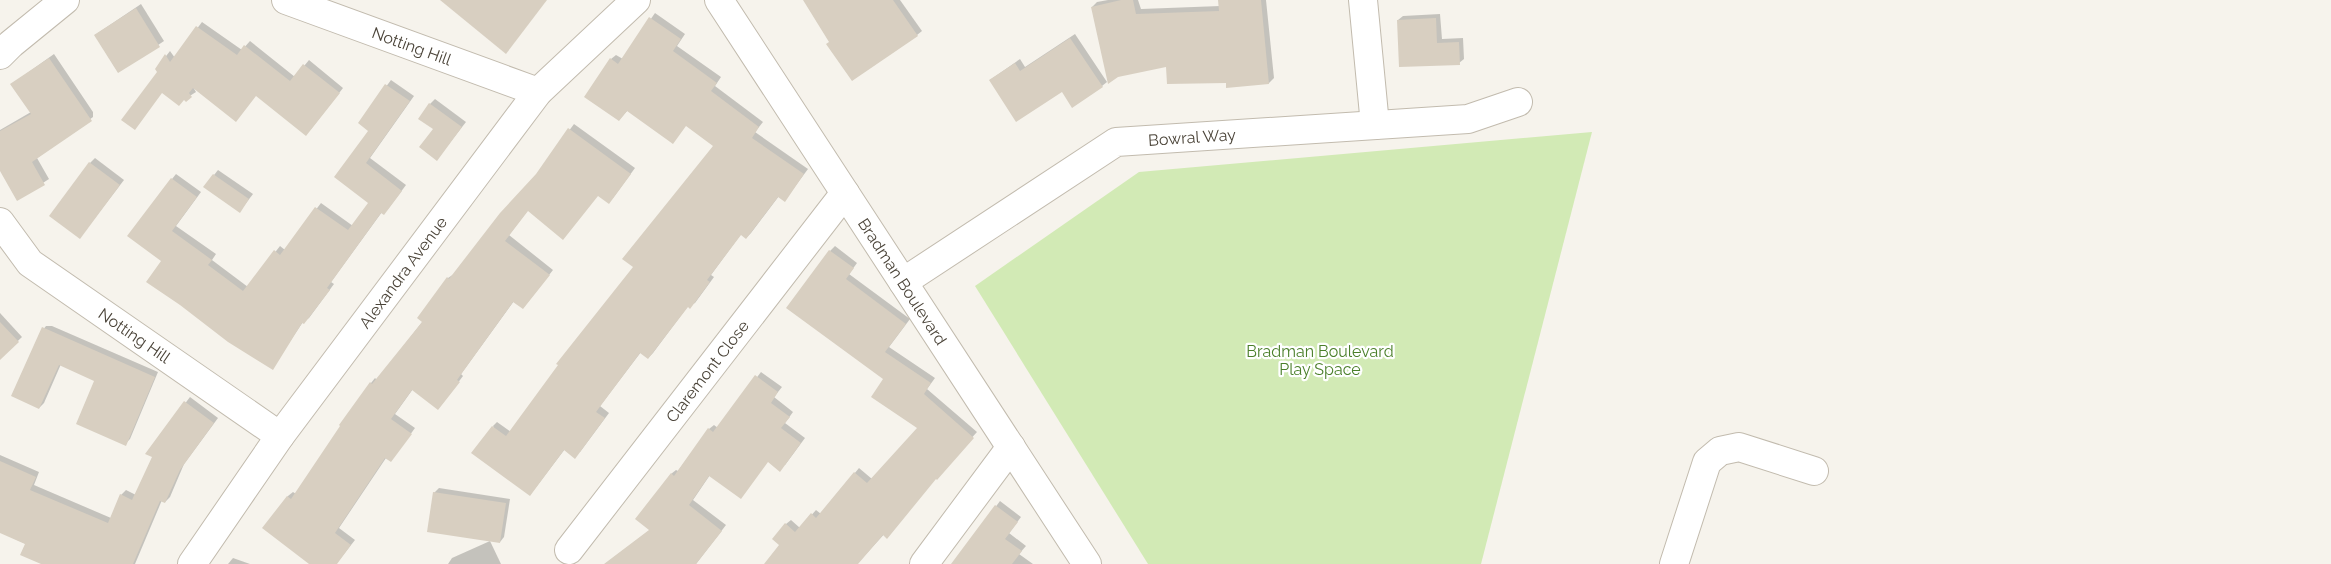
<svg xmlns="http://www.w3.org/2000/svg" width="2331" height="564" viewBox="0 0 2331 564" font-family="Raleway,sans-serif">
	<rect width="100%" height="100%" fill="#f6f3ec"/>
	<polygon fill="#d2eab5" points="1592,132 1481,564 1148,564 975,286 1139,172"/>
	<g fill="#0003">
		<polygon points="804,0 900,0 922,31 917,35 830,42"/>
		<polygon points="1108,0 1138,0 1141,9 1220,6 1220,0 1266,0 1274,78 1269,83 1227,81 1167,65 1092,7 1097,2"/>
		<polygon points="141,4 164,41 118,72 95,35"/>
		<polygon points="655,13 685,34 677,46 721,77 715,86 763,122 755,132 808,169 785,200 779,196 751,233 746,238 741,234 711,275 714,277 695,303 688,306 653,353 648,358 641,352 600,406 609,413 580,452 565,449 530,495 493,426 497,422 511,432 635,267 714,145 687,124 628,110 619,120 611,59 616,55 623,59"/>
		<polygon points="1440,14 1442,39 1463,38 1464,59 1459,63 1398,20 1403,16"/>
		<polygon points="202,22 242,50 250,41 295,77 309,60 343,88 311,129 257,95 193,87 196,92 185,99 156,69 170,51 175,58"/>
		<polygon points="1075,34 1107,82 1102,86 1062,91 990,80 1020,59 1025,67"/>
		<polygon points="54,54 93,112 93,117 37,158 49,179 18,199 0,169 0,130 31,112 12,84"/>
		<polygon points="391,80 414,96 370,158 406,185 388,209 382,212 331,282 334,284 309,318 303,322 272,368 163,261 172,179 176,174 201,192 176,226 216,254 212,260 248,287 280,246 285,250 321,203 353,226 370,203 335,177 370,131 359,123"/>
		<polygon points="435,99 466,122 437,159 430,104"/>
		<polygon points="574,124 635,168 613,198 598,195 528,210 509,235 553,270 523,308 514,301 461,374 463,376 442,404 413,389 395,414 415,428 391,461 386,458 339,528 355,540 336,564 311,564 264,527 288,496 293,492 296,494 371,383 375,378 377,380 423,321 419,318 448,278 454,274 537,174"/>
		<polygon points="95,158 124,180 84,232 90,163"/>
		<polygon points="218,170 253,194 240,211 214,175"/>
		<polygon points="835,246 857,263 849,274 910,319 889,347 935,378 927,389 977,432 857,564 766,564 781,545 786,524 791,520 800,528 816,510 821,514 859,468 872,479 919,427 885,379 830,251"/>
		<polygon points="0,313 22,337 0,358"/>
		<polygon points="46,326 52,326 158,372 130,439 125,444 96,381 61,364 44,403 39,408 42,331"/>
		<polygon points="761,372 782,387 774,397 793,412 785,423 805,438 785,465 768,461 710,475 693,500 726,525 696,564 605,564 650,530 671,474 676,470 678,471 709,429 714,425 718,428"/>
		<polygon points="190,397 218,418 184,464 170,497 165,502 162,500 135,564 44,564 26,544 0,532 0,455 39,472 34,485 111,518 121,495 126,490 136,495 153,456 147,454"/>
		<polygon points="439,488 510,499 504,537 500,542 434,493"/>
		<polygon points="1000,501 1021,517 1009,533 1026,546 1019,554 1033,564 953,564"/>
		<polygon points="490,541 501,564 448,564 452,558"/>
		<polygon points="233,558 250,564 228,564"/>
	</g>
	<g fill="#d8cfc1">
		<polygon points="440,0 547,0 506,54"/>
		<polygon points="803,0 893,0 918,36 852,81 826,44 829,42"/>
		<polygon points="1121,0 1133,0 1136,14 1219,11 1218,0 1261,0 1269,84 1226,88 1226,83 1167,84 1166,67 1118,77 1108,84 1091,7"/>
		<polygon points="136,8 160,47 118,73 94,35"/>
		<polygon points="649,17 681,39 673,51 717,83 711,91 759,127 752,138 804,174 785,202 778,197 746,239 741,235 707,280 710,282 690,309 688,307 648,359 640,353 596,412 605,418 575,459 564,450 530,496 471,453 492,426 506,436 558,365 556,364 633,267 622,259 713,146 686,126 673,144 627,111 619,121 584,97 610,58 618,64"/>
		<polygon points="1436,18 1437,43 1459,42 1460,65 1399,67 1397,20"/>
		<polygon points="196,26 237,55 244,45 290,81 303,64 340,93 306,136 256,96 236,122 193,88 189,93 192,97 186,102 184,100 179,106 162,93 135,130 121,120 157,72 155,69 165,54 170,62"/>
		<polygon points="1070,38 1103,87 1072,108 1062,92 1016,122 989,80 1015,63 1020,71"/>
		<polygon points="49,58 92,121 32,162 45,185 17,201 0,171 0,131 31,114 10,84"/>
		<polygon points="385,84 410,101 366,163 402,191 384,215 381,213 327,288 330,290 304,324 302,323 273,370 228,342 180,305 146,282 161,261 127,236 171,178 197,197 172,231 212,260 208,265 243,291 274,250 280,255 315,207 348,230 368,203 334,177 368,131 358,123"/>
		<polygon points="429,103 462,127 437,161 419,147 433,129 418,119"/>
		<polygon points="568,128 631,174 609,204 598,196 563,240 528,211 505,241 550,275 523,309 513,302 457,380 460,382 438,410 412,390 391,419 412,434 391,462 385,458 335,533 351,545 337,564 309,564 262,528 287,496 291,499 340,426 339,425 370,382 372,384 422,322 417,318 447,277 449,279 500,213 536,174"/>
		<polygon points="89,162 120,185 80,239 49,216"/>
		<polygon points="213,174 249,199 240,213 203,187"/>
		<polygon points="829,250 854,268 846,279 906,324 885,352 931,383 924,394 974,438 937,480 936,479 887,539 883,535 858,564 764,564 779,545 772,539 785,523 795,532 811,513 816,518 854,472 867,483 917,428 871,397 883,379 786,308"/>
		<polygon points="0,322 19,342 0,360"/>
		<polygon points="42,327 155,377 126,446 76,424 94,381 59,365 39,409 11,396"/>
		<polygon points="755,375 778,392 771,403 790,417 781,428 801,443 780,472 768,462 741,499 709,476 689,505 722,531 696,564 604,564 649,530 635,519 671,473 674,476 708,428 713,432"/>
		<polygon points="184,401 214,423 180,470 165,503 160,501 133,564 41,564 20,555 25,544 0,533 0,461 36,477 30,490 108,523 120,494 132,500 152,457 145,454"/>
		<polygon points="433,492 506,503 500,543 427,532"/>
		<polygon points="995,505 1018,522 1005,539 1022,551 1012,564 951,564"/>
	</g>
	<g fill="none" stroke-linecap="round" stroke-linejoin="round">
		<g stroke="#c2bbae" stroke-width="30">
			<g id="minor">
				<path id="s1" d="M286 0 538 92"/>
				<path id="s2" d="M719 0 1087 564"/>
				<polyline points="1363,0 1375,125"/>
				<polyline points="0,55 11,44 65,0"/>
				<path id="s3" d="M0 222 30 263 280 436"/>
				<path id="s4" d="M903 282 1116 142 1468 119 1518 102"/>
				<path id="s5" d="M569 550 845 193"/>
				<path id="s6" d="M192 564 280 436 538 92 636 0"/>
				<polyline points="924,564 1011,447"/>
				<polyline points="1674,564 1707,462 1720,451 1739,447 1814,471"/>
			</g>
		</g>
		<use href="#minor" stroke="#fff" stroke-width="28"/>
	</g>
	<g text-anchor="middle" stroke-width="4.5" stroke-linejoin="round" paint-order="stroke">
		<g font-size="16" fill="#4b4439" stroke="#fff">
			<text dy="6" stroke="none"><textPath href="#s1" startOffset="134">Notting Hill</textPath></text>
			<text dy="6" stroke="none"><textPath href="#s4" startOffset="331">Bowral Way</textPath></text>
			<text dy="6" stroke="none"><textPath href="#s6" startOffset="360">Alexandra Avenue</textPath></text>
			<text dy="6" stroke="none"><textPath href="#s2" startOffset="336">Bradman Boulevard</textPath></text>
			<text dy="6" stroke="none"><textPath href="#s3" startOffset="178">Notting Hill</textPath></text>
			<text dy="6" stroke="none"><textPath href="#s5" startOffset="226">Claremont Close</textPath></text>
		</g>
		<g font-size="16" fill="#4a7f2a" stroke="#fff">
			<text x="1320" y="357">Bradman Boulevard<tspan x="1320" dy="18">Play Space</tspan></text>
		</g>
	</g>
</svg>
